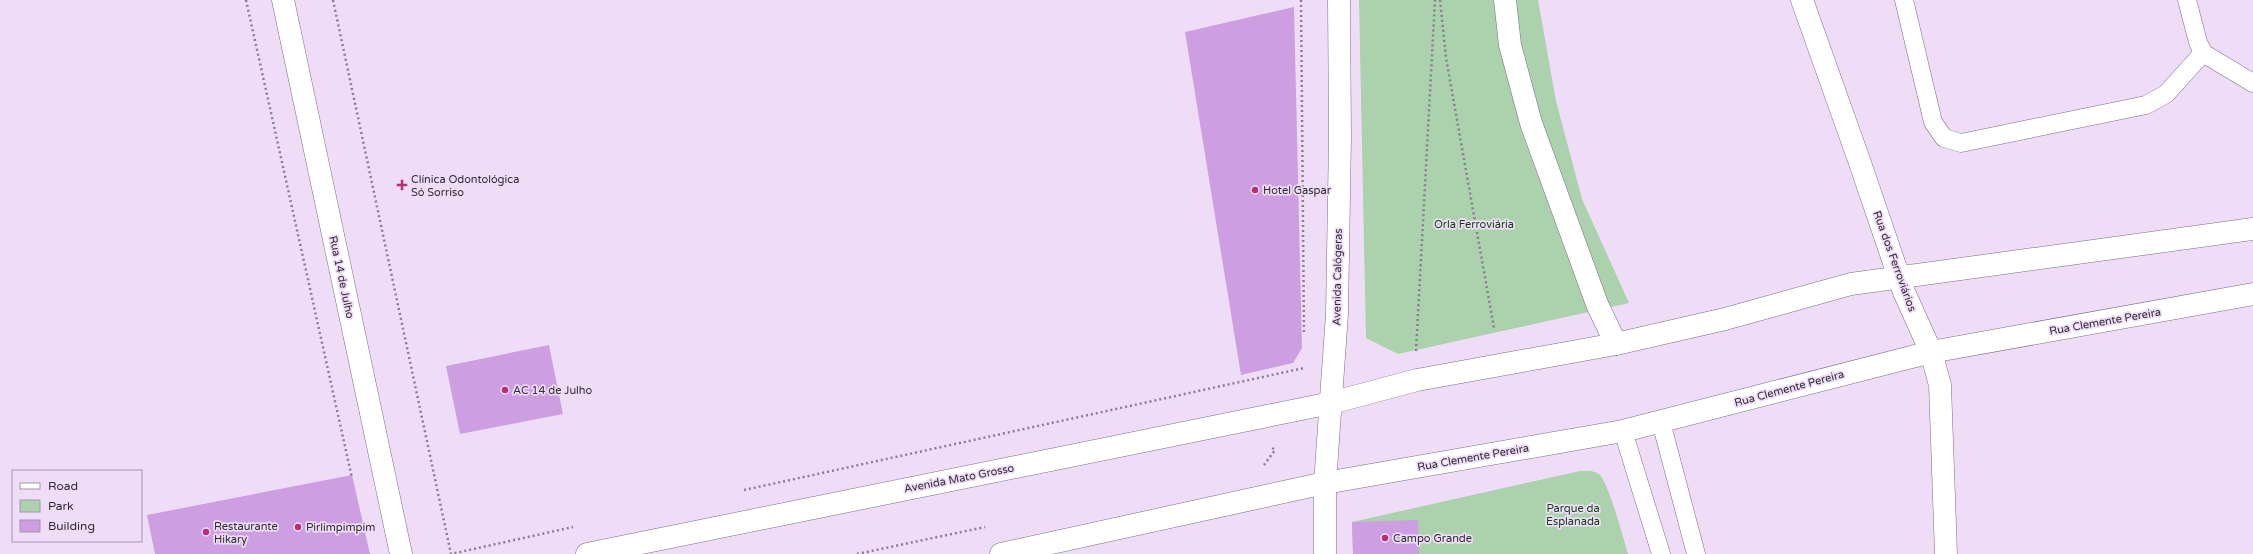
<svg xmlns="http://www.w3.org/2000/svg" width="2253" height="554" viewBox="0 0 2253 554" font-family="'Varela Round',sans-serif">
	<rect width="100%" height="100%" fill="#efddf8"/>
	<g fill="#abd1ad">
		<polygon points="1359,0 1538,0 1556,101 1582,199 1629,303 1398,354 1366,338"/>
		<path d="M1580 471C1587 471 1593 470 1599 474 1608 481 1624 540 1628 554H1353L1352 522Z"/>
	</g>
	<g fill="#cd9fe2">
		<polygon points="1294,7 1302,348 1293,363 1241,375 1185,32"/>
		<polygon points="549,345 563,414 460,434 446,366"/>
		<polygon points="352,475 370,554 155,554 147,515"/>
		<polygon points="1418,520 1419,554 1353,554 1352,522"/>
	</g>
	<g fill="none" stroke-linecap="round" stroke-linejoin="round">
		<g stroke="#7c6c84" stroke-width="19">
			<g id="service">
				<polyline points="1904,0 1933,122 1944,138 1961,143 2146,105 2166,94 2203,53"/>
				<polyline points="2187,0 2198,42 2203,53 2253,83"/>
				<polyline points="1661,422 1696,554"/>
				<polyline points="1623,431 1661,554"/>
			</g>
		</g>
		<g stroke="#7c6c84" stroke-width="23">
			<polyline id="pedestrian" points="1505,0 1510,45 1531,123 1597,304 1616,344"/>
		</g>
		<g stroke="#7c6c84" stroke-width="23">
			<g id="minor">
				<polyline points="1802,0 1859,160 1904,292 1931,352 1940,385 1946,554"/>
				<polyline points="1325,483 1325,554"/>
			</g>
		</g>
		<g stroke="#7c6c84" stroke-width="23">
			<polyline id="tertiary" points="283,0 401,554"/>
		</g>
		<g stroke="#7c6c84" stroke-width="23">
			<g id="secondary">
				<polyline points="1325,483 1337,314 1340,137 1339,0"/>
				<polyline points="587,554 1331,403 1417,380 1616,344 1725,319 1851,284 2253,229"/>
				<polyline points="1001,554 1325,483 1623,431 1931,352 2253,294"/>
			</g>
		</g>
		<g stroke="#897d90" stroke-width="2.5" stroke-dasharray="2 3" stroke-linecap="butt">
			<polyline points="246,0 352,478"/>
			<polyline points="333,0 451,554 573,527"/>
			<polyline points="1301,0 1304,335"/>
			<polyline points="1440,0 1446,58 1494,328"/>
			<polyline points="1416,351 1435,0"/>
			<polyline points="1264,465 1275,450 1270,446"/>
			<polyline points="744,490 1304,368"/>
			<polyline points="857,554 985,527"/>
		</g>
		<use href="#service" stroke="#fff" stroke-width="18"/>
		<use href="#pedestrian" stroke="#fff" stroke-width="22"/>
		<use href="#minor" stroke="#fff" stroke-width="22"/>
		<use href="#tertiary" stroke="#fff" stroke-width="22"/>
		<use href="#secondary" stroke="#fff" stroke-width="22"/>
	</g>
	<g fill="#b63073" stroke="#efddf8" stroke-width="1.5">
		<path d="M400 179h4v4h4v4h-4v4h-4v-4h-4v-4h4z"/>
		<circle cx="1255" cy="190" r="4"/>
		<circle cx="505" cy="390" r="4"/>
		<circle cx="298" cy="527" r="4"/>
		<circle cx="206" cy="532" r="4"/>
		<circle cx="1385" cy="538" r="4"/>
	</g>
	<g text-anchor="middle" stroke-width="3.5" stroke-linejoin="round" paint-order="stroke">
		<g font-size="11" fill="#312a35" stroke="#efddf8" text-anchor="start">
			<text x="411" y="183">Clínica Odontológica<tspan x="411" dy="13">Só Sorriso</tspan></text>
			<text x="1263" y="194">Hotel Gaspar</text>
			<text x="513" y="394">AC 14 de Julho</text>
			<text x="214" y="530">Restaurante<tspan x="214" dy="13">Hikary</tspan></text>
			<text x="306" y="531">Pirlimpimpim</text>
			<text x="1393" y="542">Campo Grande</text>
		</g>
		<g font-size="11" fill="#103e17" stroke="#efddf8">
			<text x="1474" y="228">Orla Ferroviária</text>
			<text x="1573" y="512">Parque da<tspan x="1573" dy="13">Esplanada</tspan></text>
		</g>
		<g font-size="11" fill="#312a35" stroke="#efddf8">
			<text transform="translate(1895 261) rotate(70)" y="4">Rua dos Ferroviários</text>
			<text transform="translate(342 277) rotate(78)" y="4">Rua 14 de Julho</text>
			<text transform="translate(1337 277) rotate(-89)" y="4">Avenida Calógeras</text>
			<text transform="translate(2105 321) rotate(-10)" y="4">Rua Clemente Pereira</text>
			<text transform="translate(1789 388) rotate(-15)" y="4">Rua Clemente Pereira</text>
			<text transform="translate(1473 457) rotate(-10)" y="4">Rua Clemente Pereira</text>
			<text transform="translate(959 478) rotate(-11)" y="4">Avenida Mato Grosso</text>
		</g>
	</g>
	<rect x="12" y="470" width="130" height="72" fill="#efddf8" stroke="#a395aa"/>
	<rect x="20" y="483" width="20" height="6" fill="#ffffff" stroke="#a395aa"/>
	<text x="48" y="490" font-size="12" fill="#312a35">Road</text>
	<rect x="20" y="500" width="20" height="12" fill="#abd1ad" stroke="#a395aa"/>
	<text x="48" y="510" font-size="12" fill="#312a35">Park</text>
	<rect x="20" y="520" width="20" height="12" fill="#cd9fe2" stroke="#a395aa"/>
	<text x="48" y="530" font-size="12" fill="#312a35">Building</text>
</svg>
